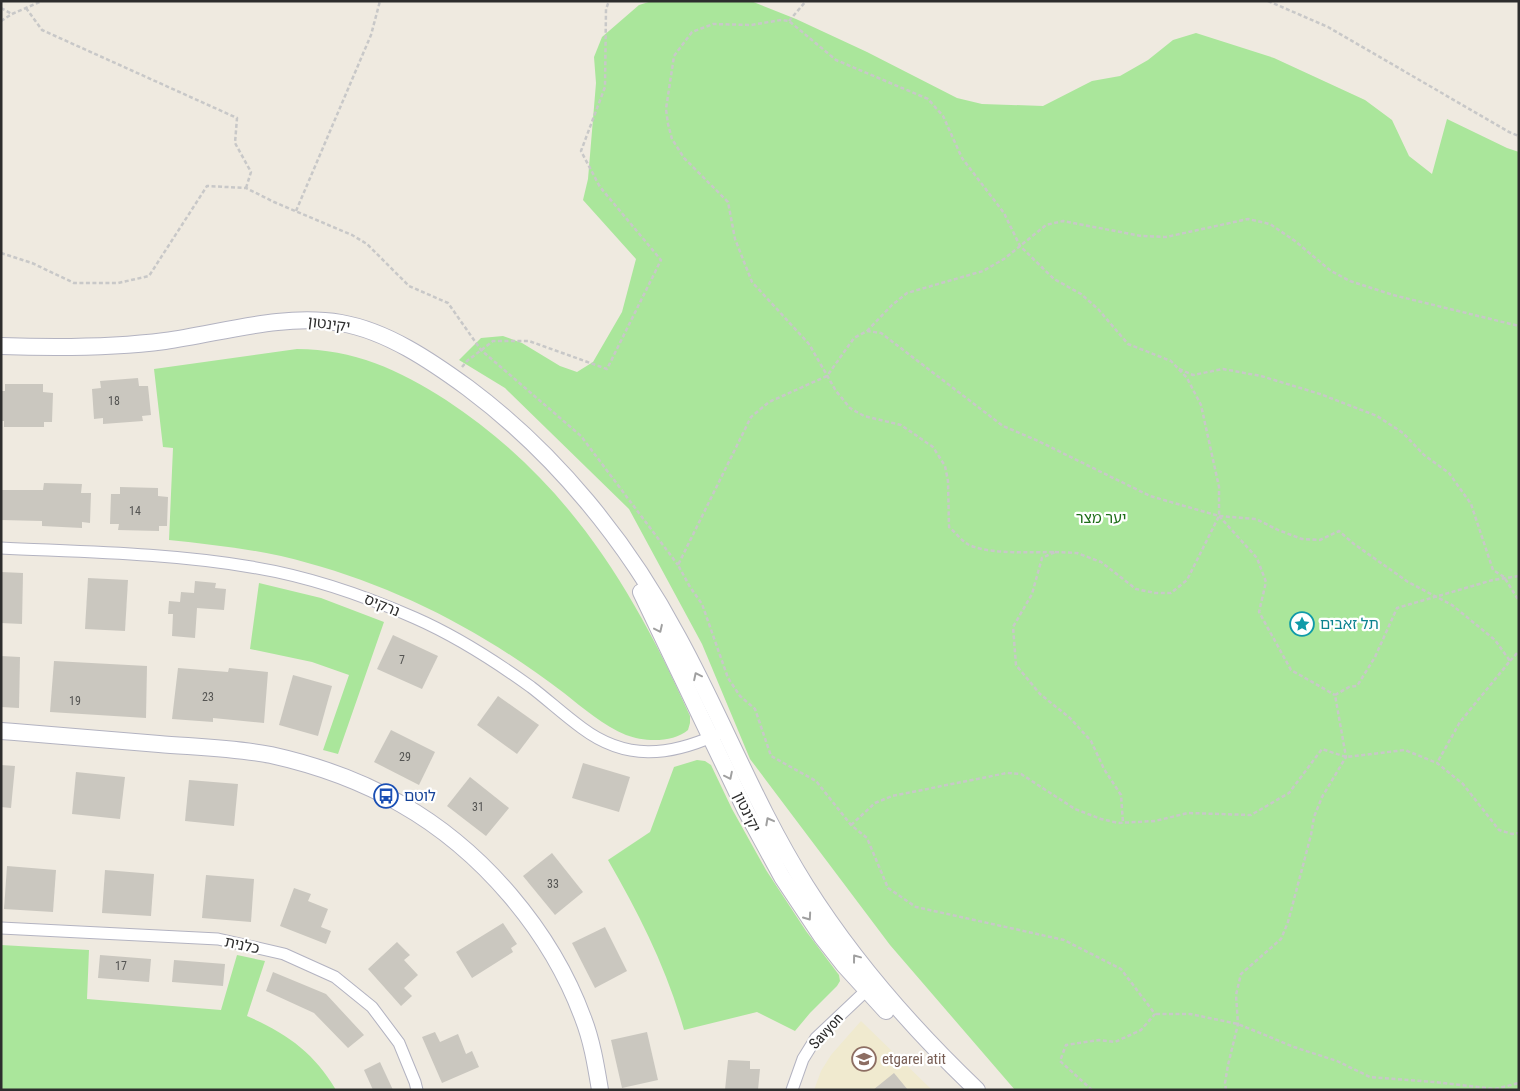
<svg xmlns="http://www.w3.org/2000/svg" width="1520" height="1091" viewBox="0 0 1520 1091" font-family="'Roboto Condensed','Noto Sans Hebrew',sans-serif">
	<rect width="100%" height="100%" fill="#efeae0"/>
	<polygon fill="#f0eacf" points="861,1021 932,1090 814,1090 821,1071 831,1055"/>
	<g fill="#aae69b">
		<polygon points="652,1 751,1 796,19 867,52 957,98 982,104 1043,106 1092,81 1120,76 1148,60 1173,40 1196,33 1274,58 1365,100 1392,120 1409,156 1432,174 1447,119 1507,148 1519,152 1519,1090 1015,1090 890,945 750,759 702,644 629,509 505,388 459,360 481,338 503,336 522,343 560,366 577,372 593,362 622,312 636,259 583,200 588,179 596,83 594,57 602,37 639,5"/>
		<path d="M297 349C353 349 400 370 446 400 566 479 632 586 690 716V723L688 730C673 743 644 742 626 735 604 726 583 708 564 693 539 674 513 656 486 640 422 601 353 573 281 556 244 548 206 544 169 540L173 448 163 447 154 369Z"/>
		<polygon points="259,583 321,598 384,622 338,754 323,750 349,675 312,662 250,649"/>
		<path d="M697 760 705 761 711 765 732 809 766 870 806 931 839 975 840 981 837 986 810 1013 795 1031 757 1012 684 1030C667 969 639 914 608 860L650 832 674 767Z"/>
		<path d="M1 945 89 950 87 999 221 1010 237 955 265 961 247 1016C286 1033 314 1052 336 1090H1Z"/>
	</g>
	<g fill="#cac7bf">
		<polygon points="138,378 139,386 148,386 151,415 142,416 143,421 103,424 103,418 94,419 92,389 101,388 100,381"/>
		<polygon points="5,384 43,384 43,392 53,393 52,422 44,422 44,427 4,427 4,421 1,421 1,391 5,391"/>
		<polygon points="44,483 82,484 81,493 91,493 90,523 82,522 82,528 42,526 42,521 1,520 1,490 43,490"/>
		<polygon points="120,487 158,488 158,496 168,497 167,526 159,526 159,531 118,530 119,524 110,524 111,494 120,494"/>
		<polygon points="1,572 23,573 22,624 1,623"/>
		<polygon points="88,578 128,580 125,631 85,629"/>
		<polygon points="195,581 216,583 215,588 226,589 224,610 197,608 195,638 172,636 173,614 168,614 169,601 180,602 181,592 194,593"/>
		<polygon points="393,635 438,656 422,689 377,669"/>
		<polygon points="1,656 20,657 19,708 1,707"/>
		<polygon points="54,661 147,666 146,718 50,712"/>
		<polygon points="178,668 228,672 229,668 268,672 264,723 213,718 213,722 172,719"/>
		<polygon points="293,675 332,686 318,736 279,725"/>
		<polygon points="498,696 539,725 517,754 477,725"/>
		<polygon points="391,730 435,752 419,785 374,762"/>
		<polygon points="583,763 630,777 619,812 572,798"/>
		<polygon points="1,765 15,766 11,808 1,807"/>
		<polygon points="76,772 125,777 120,819 72,814"/>
		<polygon points="470,777 509,808 486,836 447,806"/>
		<polygon points="189,780 238,784 234,826 185,821"/>
		<polygon points="552,853 583,892 555,915 523,876"/>
		<polygon points="7,866 56,870 53,912 4,909"/>
		<polygon points="105,870 154,874 151,916 102,913"/>
		<polygon points="206,875 254,879 251,922 202,918"/>
		<polygon points="294,888 311,894 308,901 328,909 321,927 331,931 326,944 280,926"/>
		<polygon points="503,923 517,944 511,948 513,952 472,978 456,952"/>
		<polygon points="605,927 627,971 595,988 572,943"/>
		<polygon points="397,942 410,955 404,960 418,975 404,988 412,996 401,1006 368,969"/>
		<polygon points="100,955 151,959 149,982 98,978"/>
		<polygon points="174,960 225,964 223,986 172,982"/>
		<polygon points="273,972 326,994 364,1035 348,1048 314,1013 266,991"/>
		<polygon points="435,1032 440,1042 458,1034 466,1054 472,1051 479,1067 442,1083 422,1037"/>
		<polygon points="647,1032 658,1080 622,1088 611,1040"/>
		<polygon points="728,1060 750,1061 750,1069 760,1069 758,1090 725,1090"/>
		<polygon points="380,1062 393,1090 373,1090 364,1070"/>
		<polygon points="894,1073 908,1090 873,1090"/>
	</g>
	<g fill="none" stroke-linecap="round" stroke-linejoin="round">
		<g stroke="#b3b3c1" stroke-width="13">
			<g id="street">
				<path d="M1 548C84 552 168 553 251 567 307 576 363 595 415 618 456 636 495 661 531 687 548 700 564 715 582 728 626 761 669 756 716 735"/>
				<polyline points="1,928 218,939 284,954 335,977 372,1007 399,1043 415,1082 417,1090"/>
				<polyline points="792,1090 803,1059 816,1038 871,986"/>
			</g>
		</g>
		<g stroke="#b3b3c1" stroke-width="18">
			<g id="secondary">
				<path d="M1 346C56 348 111 348 165 341 222 333 283 313 341 323 387 331 431 361 468 388 555 453 627 541 678 637 723 719 756 807 806 886 854 962 912 1028 977 1090"/>
				<polyline points="641,592 746,811 782,877 822,937 844,965 886,1011"/>
				<path d="M1 731C54 735 107 740 159 744 196 747 235 748 271 755 316 765 361 781 401 804 482 850 551 931 583 1018 592 1041 596 1066 600 1090"/>
			</g>
		</g>
		<g stroke="#c8c8c8" stroke-width="2.5" stroke-dasharray="4 2.5" stroke-linecap="butt">
			<polyline points="1268,1 1328,27 1509,132 1519,136"/>
			<polyline points="1,8 12,14"/>
			<polyline points="26,8 42,30 237,118 235,143 251,172 246,188"/>
			<polyline points="1,21 12,14 42,1"/>
			<polyline points="789,21 806,1"/>
			<polyline points="296,211 371,35 380,1"/>
			<polyline points="1,253 32,263 74,283 118,283 149,276 207,186 246,188 274,202 352,235 367,244 409,286 448,303 481,350 581,436 678,565"/>
			<polyline points="867,331 892,305 907,293 983,271 1004,259 1046,225 1063,221 1141,236 1166,237 1248,219 1270,224 1295,241 1331,271 1350,281 1393,295 1519,326"/>
			<polyline points="462,367 467,361 493,341 529,341 607,369 661,260 600,187 581,151 605,87 606,9 609,1"/>
			<polyline points="1179,369 1193,375 1223,369 1261,376 1320,394 1377,416 1403,433 1424,455 1449,473 1471,504 1493,570 1504,577 1519,601"/>
			<polyline points="1219,516 1257,558 1266,582 1259,612 1291,670 1335,695"/>
			<path d="M1055 552 1077 553 1101 562 1136 589 1155 593H1171L1187 580 1219 516V487L1201 405 1187 378 1171 361 1128 344 1098 309 1081 294 1054 279 1020 246 1004 213 962 158 943 116 928 99 836 60 789 21 781 20 751 25 713 24 692 32 674 56 666 109 668 124 672 139 684 158 728 202 735 239 752 282 809 344 836 391 850 408 864 416 901 425 933 447 945 466 948 481 949 527C955 532 960 539 966 543 983 555 1033 552 1055 552L1042 558 1032 594 1013 627 1016 665 1040 694 1070 718 1091 741 1104 769 1121 795 1123 823"/>
			<polyline points="1510,661 1519,651"/>
			<polyline points="851,825 875,803 892,796 1007,773 1021,774 1075,809 1101,819 1118,823 1155,821 1188,813 1251,815 1289,793 1322,749 1346,757 1405,750 1437,763 1463,784 1499,830 1512,834 1519,833"/>
			<polyline points="1156,1014 1190,1014 1238,1024 1294,1047 1337,1061 1370,1077 1434,1082 1495,1089 1519,1083"/>
			<polyline points="1092,1090 1060,1061 1066,1045 1099,1040 1115,1042 1141,1030 1155,1014 1121,969 1064,940 916,907 888,888 867,838 851,825 816,781 771,756 755,709 740,696 728,678 702,604 690,587 678,565 751,417 769,402 827,376 854,338 867,331 881,333 1003,426 1036,440 1150,496 1219,516 1256,519 1278,530 1302,539 1320,540 1339,531 1354,544 1408,582 1452,605 1495,640 1510,661 1460,722 1437,763"/>
			<polyline points="1226,1090 1225,1083 1228,1065 1238,1024 1236,995 1241,974 1281,939 1288,922 1311,835 1314,817 1322,797 1346,757 1335,695 1349,687 1357,686 1375,657 1397,608 1493,580 1519,576"/>
		</g>
		<use href="#street" stroke="#fff" stroke-width="11"/>
		<use href="#secondary" stroke="#fff" stroke-width="16"/>
	</g>
	<defs><path id="oneway-chevron" d="M-2-3.5L2.5 0L-2 3.5" fill="none" stroke-width="1.6" stroke-linecap="round" stroke-linejoin="round" transform="scale(1.25)"/></defs>
	<g stroke="#a0a0a0">
		<use href="#oneway-chevron" transform="translate(659 629) rotate(65)"/>
		<use href="#oneway-chevron" transform="translate(697 676) rotate(-116)"/>
		<use href="#oneway-chevron" transform="translate(729 776) rotate(64)"/>
		<use href="#oneway-chevron" transform="translate(769 821) rotate(-118)"/>
		<use href="#oneway-chevron" transform="translate(808 917) rotate(55)"/>
		<use href="#oneway-chevron" transform="translate(856 958) rotate(-127)"/>
	</g>
	<defs>
		<g id="sight-ring" transform="scale(1.25)"><circle r="9.5" fill="#fff" stroke="#0f9aa8" stroke-width="1.5"/><path d="M0-6L1.8-2.2L6-1.7L2.9 1.2L3.7 5.4L0 3.3L-3.7 5.4L-2.9 1.2L-6-1.7L-1.8-2.2Z" fill="#0f9aa8"/></g>
		<g id="bus-ring" transform="scale(1.25)"><circle r="9.5" fill="#fff" stroke="#1a4fb4" stroke-width="1.5"/><path d="M-5-6H5V4H4V6H2V4H-2V6H-4V4H-5ZM-3.5-4V0h7V-4ZM-3.5 1.2v1.5H-2V1.2ZM2 1.2v1.5H3.5V1.2Z" fill="#1a4fb4"/></g>
		<g id="school-ring" transform="scale(1.25)"><circle r="9.5" fill="#fff" stroke="#8d6e63" stroke-width="1.5"/><path d="M0-5L7-2L0 1L-7-2ZM-4 1L0 2.5L4 1V4Q0 6-4 4Z" fill="#8d6e63"/></g>
	</defs>
	<g fill-rule="evenodd">
		<use href="#sight-ring" x="1302" y="624"/>
		<use href="#bus-ring" x="386" y="796"/>
		<use href="#school-ring" x="864" y="1059"/>
	</g>
	<g text-anchor="middle" stroke-width="4.5" stroke-linejoin="round" paint-order="stroke">
		<g font-size="12" fill="#545452">
			<text x="114" y="405">18</text>
			<text x="135" y="515">14</text>
			<text x="402" y="664">7</text>
			<text x="208" y="701">23</text>
			<text x="75" y="705">19</text>
			<text x="405" y="761">29</text>
			<text x="478" y="811">31</text>
			<text x="553" y="888">33</text>
			<text x="121" y="970">17</text>
		</g>
		<g font-size="15" fill="#2d2d2d" stroke="#fff">
			<text transform="translate(329 324) rotate(7)" y="5">יקינטון</text>
			<text transform="translate(382 605) rotate(22)" y="5">נרקיס</text>
			<text transform="translate(747 812) rotate(64)" y="5">יקינטון</text>
			<text transform="translate(242 945) rotate(12)" y="5">כלנית</text>
			<text transform="translate(826 1031) rotate(-48)" y="5">Savyon</text>
		</g>
		<g font-size="15" fill="#1f6e19" stroke="#fff">
			<text x="1101" y="523">יער מצר</text>
		</g>
		<g font-size="15" fill="#0d838f" stroke="#fff" text-anchor="start">
			<text x="1320" y="629">תל זאבים</text>
		</g>
		<g font-size="15" fill="#164399" stroke="#fff" text-anchor="start">
			<text x="404" y="801">לוטם</text>
		</g>
		<g font-size="15" fill="#785e54" stroke="#fff" text-anchor="start">
			<text x="882" y="1064">etgarei atit</text>
		</g>
	</g>
	<rect width="1520" height="1091" fill="none" stroke="#2d2d2d" stroke-width="5"/>
</svg>
